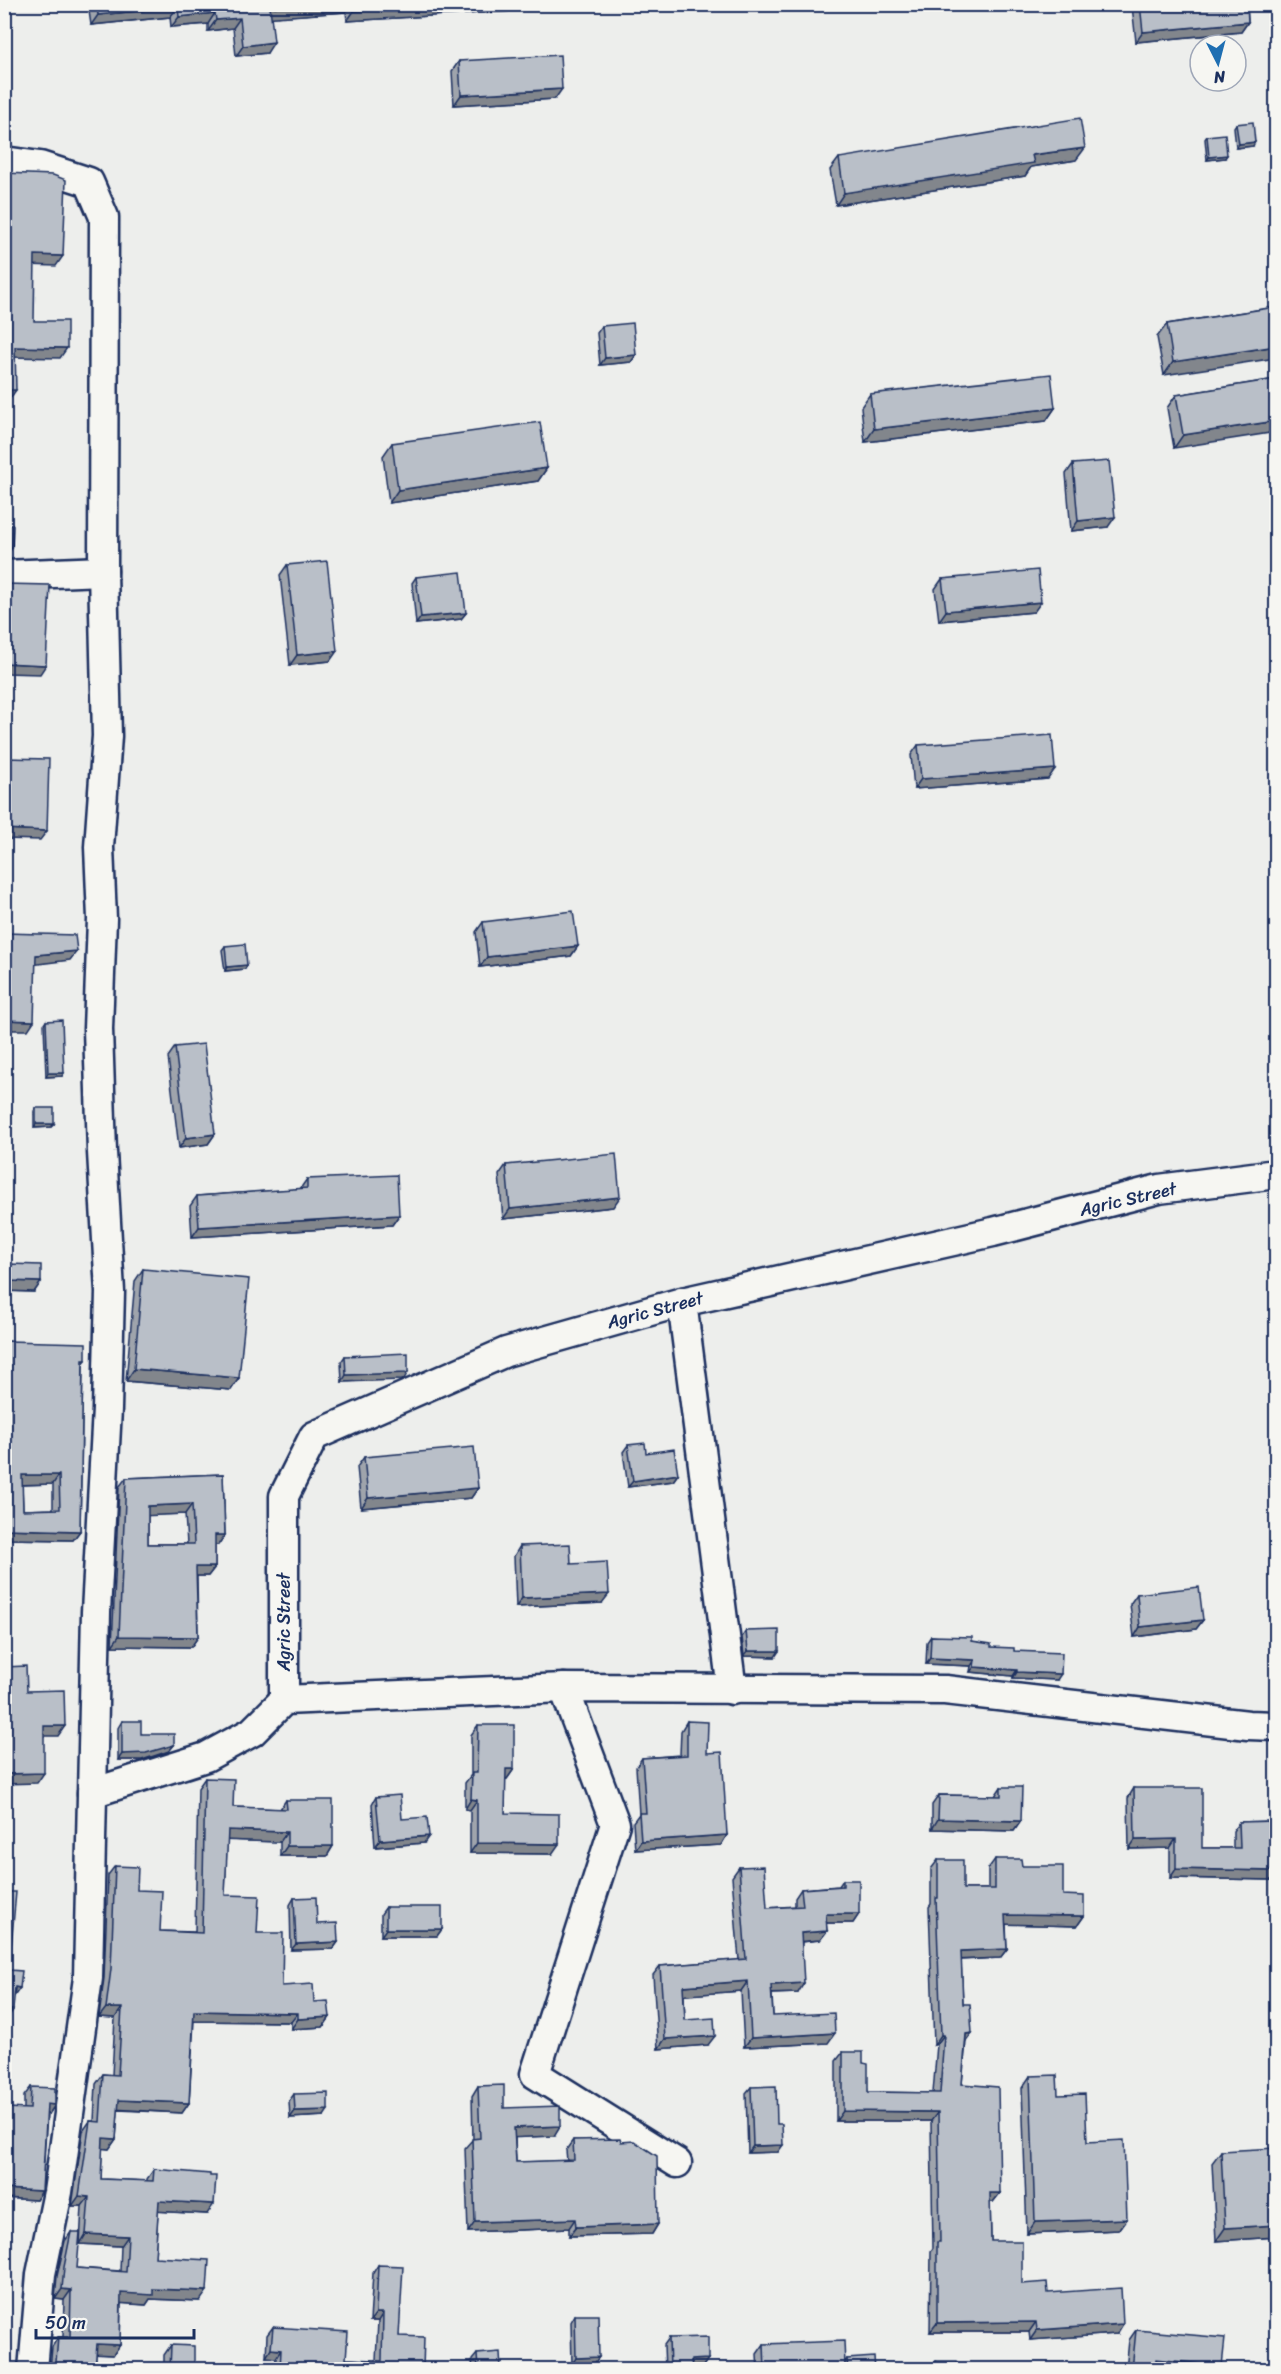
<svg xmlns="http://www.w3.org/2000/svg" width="1281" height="2374" viewBox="0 0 1281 2374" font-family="Sriracha,sans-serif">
	<rect width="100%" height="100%" fill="#edeeec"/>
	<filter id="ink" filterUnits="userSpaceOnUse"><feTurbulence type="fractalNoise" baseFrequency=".0167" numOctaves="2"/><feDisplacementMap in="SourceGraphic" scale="12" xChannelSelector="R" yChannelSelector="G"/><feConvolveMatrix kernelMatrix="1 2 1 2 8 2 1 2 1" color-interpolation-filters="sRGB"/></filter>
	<g filter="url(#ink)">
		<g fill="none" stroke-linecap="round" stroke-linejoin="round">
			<g stroke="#1b2f5e" stroke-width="33">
				<g id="minor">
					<polyline points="4,161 40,166 89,182 104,217 103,571 107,736 99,847 102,919 98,1029 102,1152 110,1292 107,1409 96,1612 88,1978 58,2192 41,2274 33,2370"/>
					<polyline points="4,575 103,571"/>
					<polyline points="682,1302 732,1690"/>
					<polyline points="564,1688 615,1824 535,2074 677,2163"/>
					<polyline points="284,1700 284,1496 314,1436 506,1352 682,1302 993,1232 1159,1189 1276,1174"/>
					<polyline points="92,1793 206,1757 252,1732 284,1700 564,1688 945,1690 1248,1725 1276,1726"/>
				</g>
			</g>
			<use href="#minor" stroke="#f6f6f2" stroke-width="28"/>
		</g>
		<g fill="#9fa4ac" stroke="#1b2f5e" stroke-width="1.5" fill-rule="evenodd">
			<polygon points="88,4 588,4 514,11 347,21 346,12 271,17 267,53 236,56 233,28 208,31 208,24 171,27 170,17 91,25"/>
			<polygon points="1133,4 1247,4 1248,22 1241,32 1136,42 1132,6"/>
			<polygon points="459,61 555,99 454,105 452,71"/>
			<polygon points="1236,124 1253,146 1236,148 1234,127"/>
			<polygon points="1207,136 1225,158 1207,160 1205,139"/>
			<polygon points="839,158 1076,160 1031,167 1025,176 836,205 830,170"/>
			<polygon points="1276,307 1164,375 1157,337 1167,324"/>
			<polygon points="602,326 636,355 631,362 600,365 597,333"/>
			<polygon points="1276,379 1174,448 1167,408 1176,395"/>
			<polygon points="870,394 1055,408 1046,421 865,442 861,407"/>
			<polygon points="392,443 547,468 538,481 389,503 383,456"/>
			<polygon points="1073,464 1108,527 1071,531 1066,474"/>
			<polygon points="287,565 330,661 290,665 280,575"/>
			<polygon points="416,577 466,613 461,619 416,624 412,583"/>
			<polygon points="942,579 1034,612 939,621 935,589"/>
			<polygon points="918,745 1048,779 914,789 911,755"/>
			<polygon points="483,922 578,946 571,956 480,967 476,932"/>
			<polygon points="225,946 247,965 245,969 225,971 222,950"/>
			<polygon points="46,1021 62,1076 46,1077 44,1024"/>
			<polygon points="175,1047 215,1134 208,1144 179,1148 168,1057"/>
			<polygon points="36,1108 54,1124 51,1127 34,1128 34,1111"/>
			<polygon points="506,1165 613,1207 503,1219 499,1175"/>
			<polygon points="307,1179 399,1215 392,1225 192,1237 190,1206 197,1196 300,1189"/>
			<polygon points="8,1264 41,1282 34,1292 4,1291 4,1270"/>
			<polygon points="143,1269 239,1378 231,1390 126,1381 135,1281"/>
			<path d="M7 1341 86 1360 83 1364 80 1531 73 1540 4 1539V1345ZM53 1484V1509L23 1510 22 1485Z"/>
			<polygon points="345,1356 404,1379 342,1382 341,1362"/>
			<polygon points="628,1445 646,1453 678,1474 673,1481 628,1487 623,1452"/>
			<polygon points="364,1457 478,1488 471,1498 361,1508 357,1467"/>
			<path d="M223 1474 225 1535 218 1545H215V1567L208 1576H197L198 1637 191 1647 112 1646 119 1487 126 1478ZM185 1514 187 1544H148V1515Z"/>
			<polygon points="520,1546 571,1564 602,1603 516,1607 514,1556"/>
			<polygon points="1137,1594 1203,1620 1196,1629 1134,1637 1130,1604"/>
			<polygon points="746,1631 775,1657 744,1656 742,1637"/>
			<polygon points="931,1636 972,1641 991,1647 1014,1651 1057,1680 1013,1678 1013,1676 970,1672 971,1666 926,1664 927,1642"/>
			<polygon points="122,1721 141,1734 174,1745 169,1751 142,1760 118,1760 118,1728"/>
			<polygon points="687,1721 707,1753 727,1835 721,1845 635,1850 633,1822 639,1814 636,1767 642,1758 680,1755 681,1731"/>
			<polygon points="478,1725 514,1769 507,1779 505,1779 505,1813 552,1854 470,1853 470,1810 465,1809 465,1783 471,1775 471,1735"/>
			<polygon points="205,1778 233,1807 280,1809 286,1800 333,1846 327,1856 280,1856 280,1842 227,1840 225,1895 257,1933 282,1986 314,2002 330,2017 323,2027 291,2029 291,2022 194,2021 189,2103 182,2113 118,2110 116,2139 109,2149 102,2148 101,2179 147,2181 147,2179 154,2169 207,2214 158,2211 155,2257 200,2301 150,2299 146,2305 121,2303 120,2345 113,2355 96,2354 95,2370 50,2370 52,2347 58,2337 63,2337 64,2300 55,2299 57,2276 65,2241 71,2232 77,2268 120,2271 121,2246 80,2244 82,2206 72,2206 83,2131 90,2121 94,2121 96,2084 103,2074 112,2075 115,2018 99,2017 104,1978 108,1875 115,1866 137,1890 160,1931 195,1932 198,1788"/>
			<polygon points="1001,1787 1021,1821 1014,1831 932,1829 932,1805 939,1795 995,1796"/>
			<polygon points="1134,1788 1202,1848 1233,1848 1233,1831 1239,1822 1272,1821 1274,1818 1276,1818 1276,1970 1272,1970 1272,1880 1170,1878 1170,1848 1129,1849 1128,1798"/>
			<polygon points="376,1797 402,1819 424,1843 375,1847 372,1804"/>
			<polygon points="995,1859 1022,1866 1063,1895 1084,1916 1077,1926 1006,1924 1007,1949 1000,1958 961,1960 963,2004 966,2042 962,2084 1000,2193 993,2202 990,2202 991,2241 1022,2284 1048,2293 1117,2334 1030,2340 1029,2332 930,2332 931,2251 933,2248 931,2121 836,2121 836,2061 843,2052 863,2063 868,2092 933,2093 937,2044 934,2045 929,1907 931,1904 931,1869 938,1860 963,1889 988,1889 988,1869"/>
			<polygon points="739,1867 767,1908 795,1906 795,1898 801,1889 839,1886 843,1880 859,1914 853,1923 826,1923 827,1931 820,1940 802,1942 798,1993 772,1994 773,2016 828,2043 744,2047 741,1991 684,1995 685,2020 708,2045 658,2049 653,1975 660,1966 739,1960 732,1877"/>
			<polygon points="294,1898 317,1924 338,1942 333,1949 291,1950 290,1905"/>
			<polygon points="386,1907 442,1929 437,1936 381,1936 381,1914"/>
			<polygon points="1030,2076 1087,2142 1127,2219 1119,2230 1027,2234 1022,2088"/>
			<polygon points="478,2086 504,2108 554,2136 515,2137 516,2162 567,2161 566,2150 573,2140 621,2142 658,2224 652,2234 569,2236 569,2228 468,2232 465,2148 473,2139 472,2096"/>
			<polygon points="31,2087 55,2105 49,2114 47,2114 42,2191 36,2200 4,2198 4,2108 24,2109 24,2096"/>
			<polygon points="751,2087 777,2124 778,2152 748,2153 746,2093"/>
			<polygon points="294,2094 324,2116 290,2118 289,2101"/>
			<polygon points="1221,2151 1276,2237 1216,2241 1212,2163"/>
			<polygon points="378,2265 399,2336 423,2369 433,2370 275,2370 276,2358 266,2357 267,2335 273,2327 346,2359 376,2360 378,2321 370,2321 373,2273"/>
			<polygon points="575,2315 599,2357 594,2364 572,2364 571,2322"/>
			<polygon points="1136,2330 1222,2366 1220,2370 1126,2370 1129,2340"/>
			<polygon points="669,2338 708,2359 703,2366 692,2366 690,2370 665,2370 664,2345"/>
			<polygon points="764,2344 845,2362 847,2359 875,2370 758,2370 757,2354"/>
			<polygon points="171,2345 194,2370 164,2370 164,2355"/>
			<polygon points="477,2354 501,2370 473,2370 472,2360"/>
			<polygon points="936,2361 957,2370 932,2370 932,2368"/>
		</g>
		<g fill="#82868c" stroke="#1b2f5e" stroke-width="1.5">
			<polygon points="312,4 351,4 346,12 263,18 270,7"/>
			<polygon points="462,4 588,4 514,11 347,21 354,11"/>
			<polygon points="178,7 170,17 91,25 98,15"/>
			<polygon points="215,13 208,24 171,27 179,17"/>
			<polygon points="240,18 233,28 208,31 216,20"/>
			<polygon points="1248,22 1241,32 1136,42 1143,32"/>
			<polygon points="274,42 267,53 236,56 243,46"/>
			<polygon points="562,89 555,99 454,105 461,95"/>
			<polygon points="1255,142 1253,146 1236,148 1239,144"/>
			<polygon points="1085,148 1076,160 1031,167 1025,176 836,205 844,193 1032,155"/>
			<polygon points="1227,155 1225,158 1207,160 1209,157"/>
			<polygon points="35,255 63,256 56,266 28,265"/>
			<polygon points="1276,346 1276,358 1164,375 1173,362"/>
			<polygon points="15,347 67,348 60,358 8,357"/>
			<polygon points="636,355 631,362 600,365 605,358"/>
			<polygon points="4,390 16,390 9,400 4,400"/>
			<polygon points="1055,408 1046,421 865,442 874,429"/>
			<polygon points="1276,421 1276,432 1174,448 1183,435"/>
			<polygon points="547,468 538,481 389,503 398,490"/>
			<polygon points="1115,517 1108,527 1071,531 1078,521"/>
			<polygon points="4,548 12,548 5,558 4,558"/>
			<polygon points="1041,602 1034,612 939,621 946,611"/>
			<polygon points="466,613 461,619 416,624 421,617"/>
			<polygon points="337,651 330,661 290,665 297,655"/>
			<polygon points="4,663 46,665 40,674 4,673"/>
			<polygon points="1055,769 1048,779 914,789 921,779"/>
			<polygon points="4,829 47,831 40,840 4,839"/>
			<polygon points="578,946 571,956 480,967 487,957"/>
			<polygon points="77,951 70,960 30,965 36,955"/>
			<polygon points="247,965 245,969 225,971 227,967"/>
			<polygon points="4,1020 34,1021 28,1030 4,1030"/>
			<polygon points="48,1073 64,1073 62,1076 46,1077"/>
			<polygon points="36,1124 54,1124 51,1127 34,1128"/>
			<polygon points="215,1134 208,1144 179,1148 186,1138"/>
			<polygon points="620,1197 613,1207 503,1219 510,1209"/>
			<polygon points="399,1215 392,1225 192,1237 199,1227"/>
			<polygon points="8,1281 41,1282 34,1292 4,1291 4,1286"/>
			<polygon points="134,1369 239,1378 231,1390 126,1381"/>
			<polygon points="408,1372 404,1379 402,1380 342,1382 346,1375"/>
			<polygon points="678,1474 673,1481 628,1487 633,1481"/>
			<polygon points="22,1475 59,1475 53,1484 15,1485"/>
			<polygon points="478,1488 471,1498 361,1508 368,1498"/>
			<polygon points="192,1504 185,1514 141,1516 148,1506"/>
			<polygon points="4,1529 80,1531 73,1540 4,1539"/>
			<polygon points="215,1535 225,1535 218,1545 208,1545"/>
			<polygon points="196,1567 215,1567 208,1576 190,1576"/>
			<polygon points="609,1594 602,1603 516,1607 522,1598"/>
			<polygon points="1203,1620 1196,1629 1134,1637 1140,1627"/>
			<polygon points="119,1636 198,1637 191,1647 112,1646"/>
			<polygon points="748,1651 779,1651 775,1657 744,1656"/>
			<polygon points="930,1658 975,1660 971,1666 926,1664"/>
			<polygon points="974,1667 1017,1670 1013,1676 970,1672"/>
			<polygon points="1017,1672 1061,1674 1057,1680 1013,1678"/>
			<polygon points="44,1726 65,1726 58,1736 37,1736"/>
			<polygon points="174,1745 169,1751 142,1760 118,1760 122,1754"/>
			<polygon points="506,1769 514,1769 507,1779 499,1779"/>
			<polygon points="44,1773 37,1783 4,1784 4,1774"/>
			<polygon points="471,1799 477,1800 470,1810 465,1809"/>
			<polygon points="938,1819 1021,1821 1014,1831 932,1829"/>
			<polygon points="228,1830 287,1832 280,1842 221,1840"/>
			<polygon points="727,1835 721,1845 635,1850 641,1841"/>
			<polygon points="429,1836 424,1843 375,1847 380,1840"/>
			<polygon points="1176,1839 1170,1848 1129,1849 1135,1840"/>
			<polygon points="477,1843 559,1844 552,1854 470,1853"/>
			<polygon points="287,1846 333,1846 327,1856 280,1856"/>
			<polygon points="1176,1869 1276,1871 1276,1873 1272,1880 1170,1878"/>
			<polygon points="826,1914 859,1914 853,1923 819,1923"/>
			<polygon points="1005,1915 1084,1916 1077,1926 998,1924"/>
			<polygon points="386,1929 442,1929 437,1936 381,1936"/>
			<polygon points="827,1931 820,1940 795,1942 801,1933"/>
			<polygon points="338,1942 333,1949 291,1950 296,1944"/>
			<polygon points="1007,1949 1000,1958 954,1960 961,1951"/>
			<polygon points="1276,1964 1276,1970 1272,1970"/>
			<polygon points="748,1981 741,1991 676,1996 683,1986"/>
			<polygon points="804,1983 798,1993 765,1994 771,1985"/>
			<polygon points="15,1987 20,1988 13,1998"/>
			<polygon points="106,2008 122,2008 115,2018 99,2017"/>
			<polygon points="4,2009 13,2010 6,2020 4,2020"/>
			<polygon points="194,2011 298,2013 291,2022 187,2021"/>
			<polygon points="330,2017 323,2027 291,2029 298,2019"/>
			<polygon points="835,2033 828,2043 744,2047 751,2038"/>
			<polygon points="972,2033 965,2043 966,2034"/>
			<polygon points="941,2035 944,2035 937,2044 934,2045"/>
			<polygon points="715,2036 708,2045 658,2049 665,2039"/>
			<polygon points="119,2100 189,2103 182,2113 112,2109"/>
			<polygon points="47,2104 55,2105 49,2114 41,2114"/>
			<polygon points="328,2110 324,2116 290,2118 295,2111"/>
			<polygon points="843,2111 938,2112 931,2121 836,2121"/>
			<polygon points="560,2126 554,2136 508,2138 514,2128"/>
			<polygon points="103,2138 116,2139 109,2149 96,2148"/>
			<polygon points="783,2145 778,2152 748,2153 753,2146"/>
			<polygon points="4,2189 42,2191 36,2200 4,2198"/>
			<polygon points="990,2193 1000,2193 993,2202 983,2202"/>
			<polygon points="79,2196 89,2197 82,2206 72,2206"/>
			<polygon points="159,2201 214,2204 207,2214 152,2211"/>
			<polygon points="575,2219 569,2228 468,2232 475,2222"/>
			<polygon points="1127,2219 1119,2230 1027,2234 1035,2222"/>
			<polygon points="658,2224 652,2234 569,2236 576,2227"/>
			<polygon points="1276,2225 1276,2237 1216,2241 1225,2228"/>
			<polygon points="86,2234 128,2236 121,2246 80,2244"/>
			<polygon points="62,2289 71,2290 64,2300 55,2299"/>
			<polygon points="153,2289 207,2291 200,2301 150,2299 146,2305 114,2303 121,2293"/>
			<polygon points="376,2313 383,2313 378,2321 370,2321"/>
			<polygon points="1036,2322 1029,2332 930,2332 937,2323"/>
			<polygon points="1123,2324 1117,2334 1030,2340 1037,2330"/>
			<polygon points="97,2344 120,2345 113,2355 90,2354"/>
			<polygon points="271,2349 281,2350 276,2358 266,2357"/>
			<polygon points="599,2357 594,2364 572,2364 576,2358"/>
			<polygon points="708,2359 703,2366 687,2367 691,2360"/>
			<polygon points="1156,2359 1222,2366 1220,2370 1153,2370"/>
			<polygon points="845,2366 843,2370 787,2370 787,2369"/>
			<polygon points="670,2368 692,2368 690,2370 669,2370"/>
		</g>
		<g fill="#b9bfc8" stroke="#1b2f5e" stroke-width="1.5" fill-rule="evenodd">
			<polygon points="97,4 312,4 270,7 274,42 243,46 240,18 216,20 215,13 179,17 178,7 98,15"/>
			<polygon points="354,4 462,4 354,11"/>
			<polygon points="1140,4 1247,4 1248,22 1143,32"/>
			<polygon points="560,55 562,89 461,95 459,61"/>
			<polygon points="1080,118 1085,148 1032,155 1034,163 844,193 839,158"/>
			<polygon points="1253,122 1255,142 1239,144 1236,124"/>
			<polygon points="1225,134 1227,155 1209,157 1207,136"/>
			<polygon points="4,173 53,175 66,180 63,256 35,255 34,321 67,321 67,348 15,347 16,390 4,390"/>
			<polygon points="1276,307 1276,346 1173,362 1167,324"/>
			<polygon points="633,323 636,355 605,358 602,326"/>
			<polygon points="1051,374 1055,408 874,429 870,394"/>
			<polygon points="1276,379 1276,421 1183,435 1176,395"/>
			<polygon points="540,422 547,468 398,490 392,443"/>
			<polygon points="1109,461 1115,517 1078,521 1073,464"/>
			<polygon points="4,525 13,525 12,548 4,548"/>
			<polygon points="327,561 337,651 297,655 287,565"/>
			<polygon points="1038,570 1041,602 946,611 942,579"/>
			<polygon points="461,572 466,613 421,617 416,577"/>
			<polygon points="4,584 50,585 46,665 4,663"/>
			<polygon points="1052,735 1055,769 921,779 918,745"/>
			<polygon points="4,758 49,759 47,831 4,829"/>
			<polygon points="573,911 578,946 487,957 483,922"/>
			<polygon points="4,933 75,935 77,951 36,955 34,1021 4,1020"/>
			<polygon points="245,944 247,965 227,967 225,946"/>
			<polygon points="62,1020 64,1073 48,1073 46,1021"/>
			<polygon points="204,1044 215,1134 186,1138 175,1047"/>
			<rect x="36" y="1108" width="18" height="16"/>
			<polygon points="616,1154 620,1197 510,1209 506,1165"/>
			<polygon points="397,1175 399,1215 199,1227 197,1196 307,1188 307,1179"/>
			<polygon points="8,1264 41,1265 41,1282 8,1281"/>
			<polygon points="143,1269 249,1279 239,1378 134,1369"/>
			<path d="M7 1341 86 1343V1360H83L80 1531 4 1529V1366H6ZM22 1475H59L60 1509 23 1510Z"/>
			<polygon points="408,1353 408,1372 407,1373 346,1375 345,1356"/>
			<polygon points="645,1443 646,1453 674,1449 678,1474 633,1481 628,1445"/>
			<polygon points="474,1447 478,1488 368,1498 364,1457"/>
			<path d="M223 1474 225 1535H215V1567H196L198 1637 119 1636 126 1478ZM192 1504 194 1544H148V1506Z"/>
			<polygon points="570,1544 571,1564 607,1562 609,1594 522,1598 520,1546"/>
			<polygon points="1199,1587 1203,1620 1140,1627 1137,1594"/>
			<polygon points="779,1630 779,1651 748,1651 746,1631"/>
			<polygon points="931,1636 972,1637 972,1641 991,1644 991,1647 1014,1648 1014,1651 1062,1653 1061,1674 1017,1672 1017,1670 974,1667 975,1660 930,1658"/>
			<polygon points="26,1666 27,1691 64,1690 65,1726 44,1726 44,1773 4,1774 4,1667"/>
			<polygon points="122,1721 141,1721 141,1734 174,1734 174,1745 146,1753 122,1754"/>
			<polygon points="687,1721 708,1722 707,1753 722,1752 727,1835 641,1841 639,1813 646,1813 642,1758 687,1755"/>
			<polygon points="478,1725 514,1725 514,1769 506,1769 505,1813 559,1814 559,1844 477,1843 477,1800 471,1799 472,1773 477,1773"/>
			<polygon points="205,1778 234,1779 233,1807 287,1809 286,1800 333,1800 333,1846 287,1846 287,1832 228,1830 225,1895 259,1896 257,1933 283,1933 282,1986 313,1984 314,2002 328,2001 330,2017 298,2019 298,2013 194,2011 189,2103 119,2100 116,2139 103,2138 101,2179 153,2181 154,2169 210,2174 210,2176 216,2176 214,2204 159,2201 155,2257 209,2260 207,2291 153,2289 153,2295 121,2293 120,2345 97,2344 95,2370 53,2370 56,2362 58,2337 70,2337 71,2290 62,2289 64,2267 71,2232 80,2232 77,2268 126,2272 128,2236 86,2234 89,2197 79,2196 90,2121 100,2122 103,2074 118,2075 122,2008 106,2008 111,1969 115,1866 138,1867 137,1890 162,1891 160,1931 202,1933"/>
			<polygon points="1001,1787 1022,1787 1021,1821 938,1819 939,1795 1001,1796"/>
			<polygon points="1134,1788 1202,1788 1202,1848 1240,1848 1239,1822 1274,1821 1274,1818 1276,1818 1276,1871 1176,1869 1176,1839 1135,1840"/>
			<polygon points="400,1795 402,1819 427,1817 429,1836 380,1840 376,1797"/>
			<polygon points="995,1859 1021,1859 1022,1866 1063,1866 1063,1895 1084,1896 1084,1916 1005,1915 1007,1949 961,1951 963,2004 970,2004 972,2033 966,2034 962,2084 998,2087 1000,2193 990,2193 991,2241 1022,2241 1022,2284 1047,2282 1048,2293 1121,2288 1123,2324 1037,2330 1036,2322 937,2323 937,2242 940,2242 938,2112 843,2111 843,2052 863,2052 863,2063 868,2064 868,2092 940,2093 944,2035 941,2035 936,1898 938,1898 938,1860 963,1860 963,1889 995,1889"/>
			<polygon points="764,1866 767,1908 803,1906 801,1889 843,1886 843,1880 859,1880 859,1914 826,1914 827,1931 801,1933 804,1983 771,1985 773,2016 834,2013 835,2033 751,2038 748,1981 683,1986 685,2020 714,2018 715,2036 665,2039 660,1966 746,1959 739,1867"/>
			<polygon points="4,1892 16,1892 9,1970 22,1971 20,1988 15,1987 13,2010 4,2009"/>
			<polygon points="316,1897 317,1924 337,1923 338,1942 296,1944 294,1898"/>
			<rect x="386" y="1907" width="56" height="22"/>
			<polygon points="1057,2075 1058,2095 1085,2094 1087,2142 1124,2140 1127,2219 1035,2222 1030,2076"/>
			<polygon points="504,2085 504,2108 560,2106 560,2126 514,2128 516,2162 574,2160 573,2140 620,2139 621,2142 634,2141 657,2156 658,2224 576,2227 575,2219 475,2222 472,2139 480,2138 478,2086"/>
			<polygon points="776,2086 777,2124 782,2124 783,2145 753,2146 751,2087"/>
			<polygon points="31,2087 55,2088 55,2105 47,2104 42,2191 4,2189 4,2108 30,2109"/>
			<polygon points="328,2093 328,2110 295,2111 294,2094"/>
			<polygon points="1276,2148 1276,2225 1225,2228 1221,2151"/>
			<polygon points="378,2265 403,2266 399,2336 424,2337 423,2369 433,2368 433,2370 280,2370 281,2350 271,2349 273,2327 348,2332 346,2359 382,2361 383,2313 376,2313"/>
			<polygon points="575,2315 598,2315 599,2357 576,2358"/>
			<polygon points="1136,2330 1225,2338 1222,2366 1156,2359 1155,2370 1132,2370"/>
			<polygon points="708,2337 708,2359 691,2360 692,2368 670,2368 669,2338"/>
			<polygon points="844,2341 845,2366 787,2369 787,2370 765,2370 764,2344"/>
			<polygon points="171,2345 194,2346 194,2370 170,2370"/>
			<polygon points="500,2352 501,2370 478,2370 477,2354"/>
			<polygon points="874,2357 875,2370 848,2370 847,2359"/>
			<rect x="936" y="2361" width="21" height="9"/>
		</g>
	</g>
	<g text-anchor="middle" stroke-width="4.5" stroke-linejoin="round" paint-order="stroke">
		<g font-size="18" fill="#1b2f5e" stroke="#f6f6f2">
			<text transform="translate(1128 1199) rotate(-13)" y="6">Agric Street</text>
			<text transform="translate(655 1310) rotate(-15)" y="6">Agric Street</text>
			<text transform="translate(284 1622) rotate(-90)" y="6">Agric Street</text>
		</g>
	</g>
	<rect width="1281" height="2374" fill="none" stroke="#f6f6f2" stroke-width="24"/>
	<rect x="12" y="12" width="1257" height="2350" fill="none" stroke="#1b2f5e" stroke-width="2" filter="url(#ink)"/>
	<g transform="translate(1218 63) rotate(174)"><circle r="28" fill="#f6f6f2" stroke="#9ea6b7" stroke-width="1.5"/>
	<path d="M0-4.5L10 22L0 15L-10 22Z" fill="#1f6fb2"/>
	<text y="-9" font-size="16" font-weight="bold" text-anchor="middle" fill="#1b2f5e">N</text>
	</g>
	<path d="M36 2329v9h158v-9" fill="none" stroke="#1b2f5e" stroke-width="3"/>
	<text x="45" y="2329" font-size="18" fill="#1b2f5e" stroke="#f6f6f2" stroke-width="4.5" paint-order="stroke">50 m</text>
</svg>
